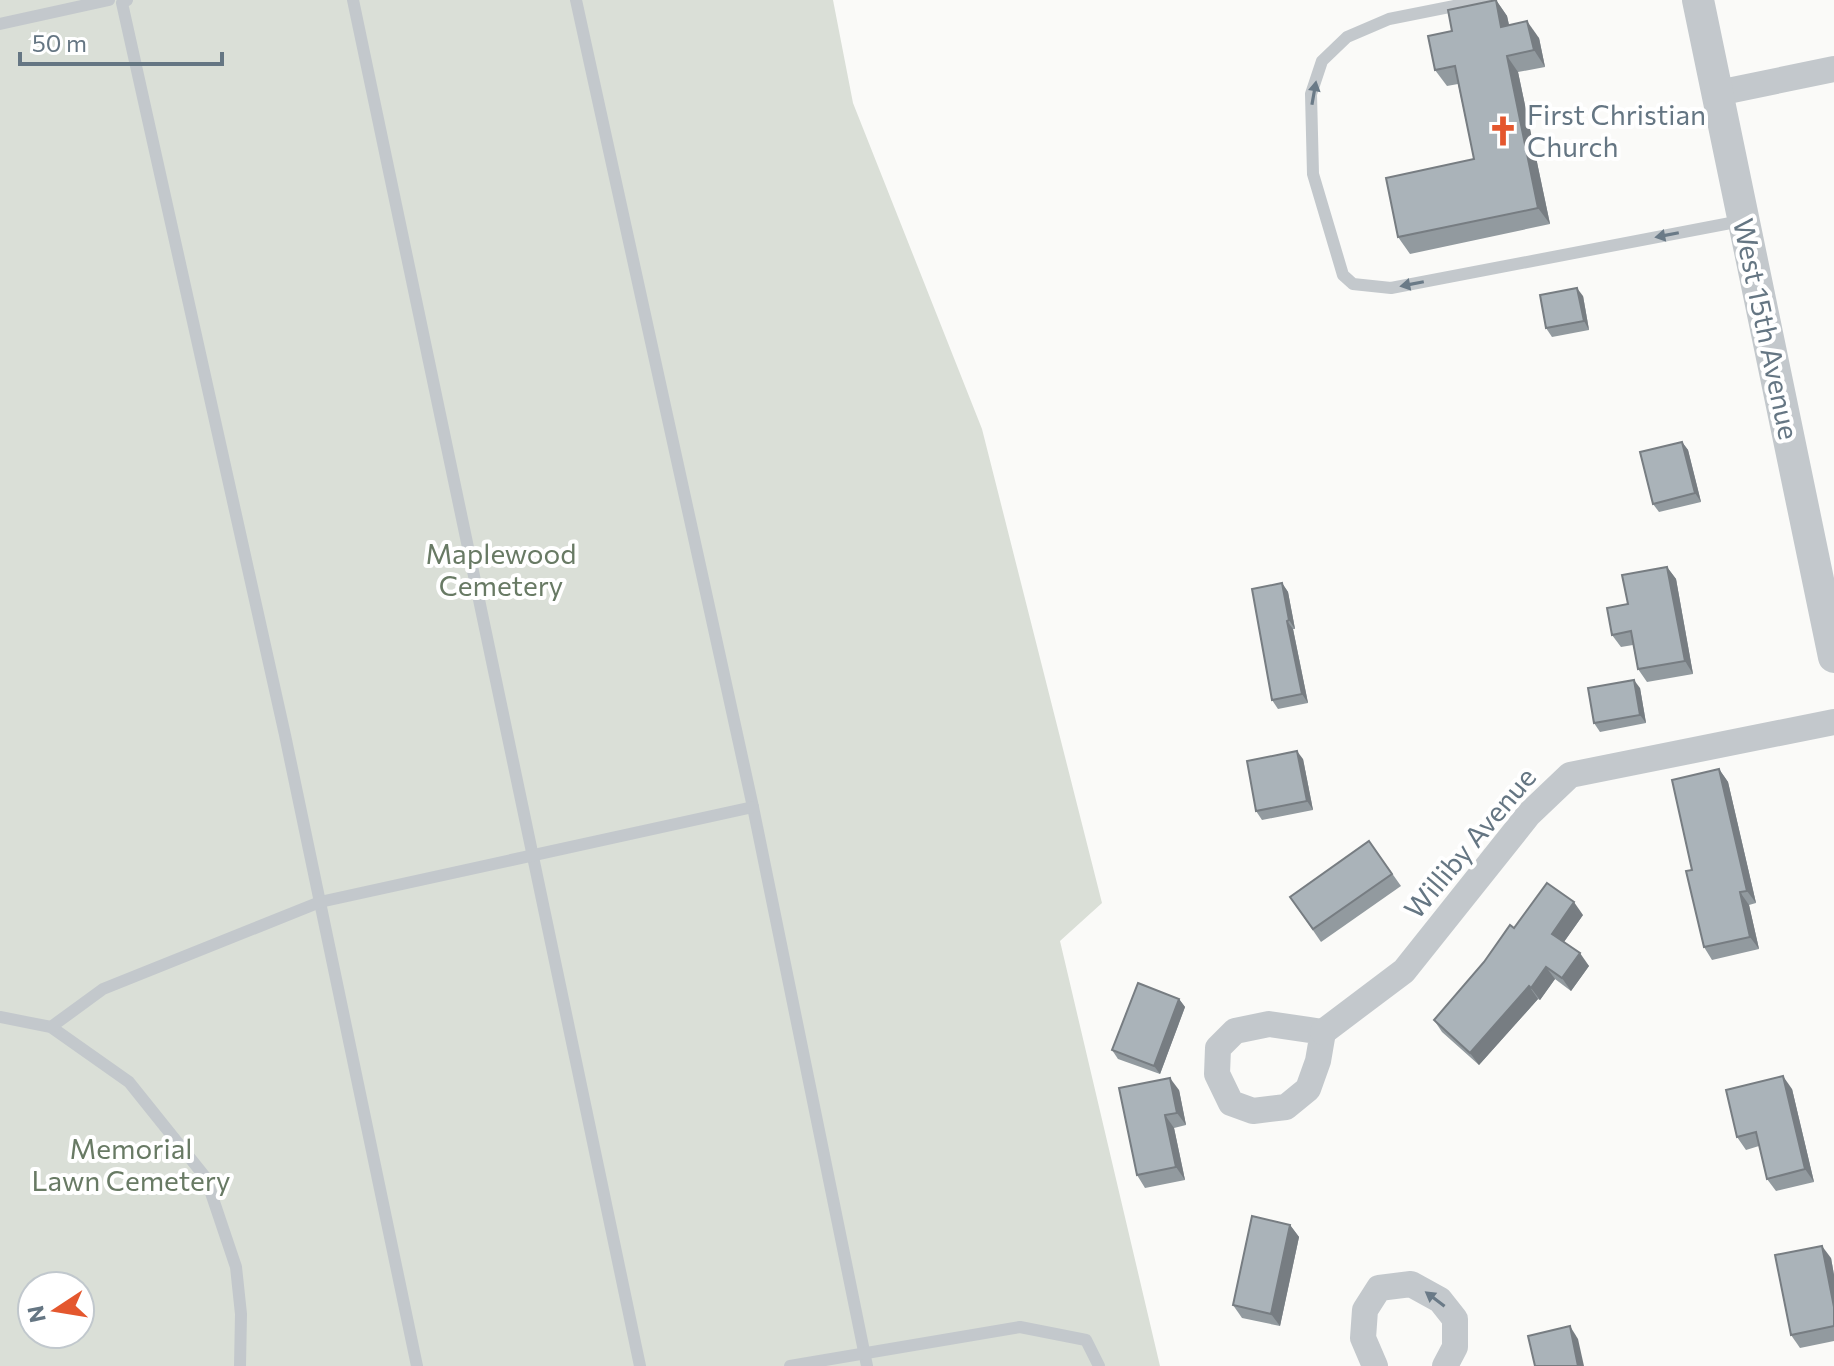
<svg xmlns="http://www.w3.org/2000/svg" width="1834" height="1366" viewBox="0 0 1834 1366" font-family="Commissioner,sans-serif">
	<rect width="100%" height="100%" fill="#fafaf8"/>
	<path fill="#dadfd7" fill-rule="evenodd" d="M0 0H833L853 103 982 429 1102 903 1060 941 1160 1366H0ZM32 1286H80V1334H32Z"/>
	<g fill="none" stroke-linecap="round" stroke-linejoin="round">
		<g stroke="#c3c8cc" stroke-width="12">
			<polyline points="127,0 122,3 285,735 417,1366"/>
			<polyline points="353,0 640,1366"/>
			<polyline points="576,0 753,807 867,1366"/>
			<polyline points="1484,0 1389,19 1347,37 1322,61 1311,94 1313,174 1343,275 1353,284 1391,288 1741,221"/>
			<polyline points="0,24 109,0"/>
			<polyline points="0,1017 51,1027 129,1082 206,1178 236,1267 241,1314 240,1366"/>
			<polyline points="51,1027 103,989 320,902 753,807"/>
			<polyline points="790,1366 1020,1327 1086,1340 1099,1366"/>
		</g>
		<g stroke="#c3c8cc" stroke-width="26">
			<polyline points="1718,93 1834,69"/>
			<polygon points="1269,1024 1323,1032 1318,1061 1308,1089 1286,1107 1253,1111 1231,1103 1217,1074 1218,1048 1235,1031"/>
			<polyline points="1323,1032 1404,971 1529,814 1570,775 1834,722"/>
			<polyline points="1375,1366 1363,1338 1365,1310 1379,1288 1411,1284 1440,1300 1455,1319 1455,1347 1445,1366"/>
		</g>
		<polyline stroke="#c3c8cc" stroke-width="32" points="1698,0 1834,657"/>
	</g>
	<g fill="#929a9f">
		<polygon points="1496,0 1507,16 1509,25 1539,38 1545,67 1518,72 1550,224 1410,254 1398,237 1474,159 1458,84 1447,86 1435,70 1452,31"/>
		<polygon points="1583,296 1589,330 1552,337 1546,328"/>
		<polygon points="1682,442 1688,450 1701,502 1659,512 1653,504"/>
		<polygon points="1667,567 1676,579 1693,674 1647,682 1638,669 1633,645 1621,647 1612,635 1628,604"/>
		<polygon points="1282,583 1288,592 1295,629 1293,629 1308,703 1278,709 1272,700"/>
		<polygon points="1640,688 1646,723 1600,732 1594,723"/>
		<polygon points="1303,759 1313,810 1262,820 1256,811"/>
		<polygon points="1719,769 1728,782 1756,903 1749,905 1759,949 1712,960 1704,947"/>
		<polygon points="1369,841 1401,886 1321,942 1290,897"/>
		<polygon points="1583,915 1564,942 1589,966 1571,991 1555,979 1540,1000 1538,999 1479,1065 1442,1032 1434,1020 1514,928"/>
		<polygon points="1179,999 1185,1007 1160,1074 1118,1059 1112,1050"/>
		<polygon points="1119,1088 1179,1090 1186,1125 1174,1128 1185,1180 1145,1188 1137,1175"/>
		<polygon points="1792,1089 1814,1182 1776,1191 1767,1179 1759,1146 1746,1150 1737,1137"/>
		<polygon points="1290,1225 1299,1237 1280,1326 1242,1318 1233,1305"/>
		<polygon points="1831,1258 1834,1275 1834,1341 1800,1348 1791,1335"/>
	</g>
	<g fill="#777d82">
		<polygon points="1496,0 1507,16 1513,43 1501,27"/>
		<polygon points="1527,21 1539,38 1545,67 1534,50"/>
		<polygon points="1507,56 1518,72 1550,224 1538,208"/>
		<polygon points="1577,288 1583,296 1589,330 1584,321"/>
		<polygon points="1682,442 1688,450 1701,502 1695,493"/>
		<polygon points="1667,567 1676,579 1693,674 1685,661"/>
		<polygon points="1282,583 1288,592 1295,629 1289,620"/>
		<polygon points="1287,621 1293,629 1308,703 1302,694"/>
		<polygon points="1634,680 1640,688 1646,723 1640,715"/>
		<polygon points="1297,751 1303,759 1313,810 1307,801"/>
		<polygon points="1719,769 1728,782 1756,903 1747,891"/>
		<polygon points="1740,892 1749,905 1759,949 1750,937"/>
		<polygon points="1574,902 1583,915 1561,946 1552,934"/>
		<polygon points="1580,953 1589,966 1571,991 1562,978"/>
		<polygon points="1546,967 1555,979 1540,1000 1531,988"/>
		<polygon points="1529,986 1538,999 1479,1065 1470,1053"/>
		<polygon points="1179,999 1185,1007 1160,1074 1154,1066"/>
		<polygon points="1783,1076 1792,1089 1814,1182 1805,1169"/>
		<polygon points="1170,1078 1179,1090 1186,1125 1177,1113"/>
		<polygon points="1165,1115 1174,1128 1185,1180 1176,1167"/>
		<polygon points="1290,1225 1299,1237 1280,1326 1271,1314"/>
		<polygon points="1822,1246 1831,1258 1834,1275 1834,1307"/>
		<polygon points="1570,1326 1578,1339 1584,1366 1578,1366"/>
	</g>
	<g fill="#aab3b9" stroke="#777d82" stroke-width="2">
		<polygon points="1496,0 1501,27 1527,21 1534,50 1507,56 1538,208 1398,237 1386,178 1474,159 1455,66 1435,70 1428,36 1452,31 1448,10"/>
		<polygon points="1577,288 1584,321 1546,328 1540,295"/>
		<polygon points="1682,442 1695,493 1653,504 1640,452"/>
		<polygon points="1667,567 1685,661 1638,669 1631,631 1612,635 1607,608 1628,604 1622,575"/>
		<polygon points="1282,583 1289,620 1287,621 1302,694 1272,700 1252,589"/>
		<polygon points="1634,680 1640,715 1594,723 1588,688"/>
		<polygon points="1297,751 1307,801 1256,811 1247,761"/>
		<polygon points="1719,769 1747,891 1740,892 1750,937 1704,947 1686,871 1692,870 1672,780"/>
		<polygon points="1369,841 1392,874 1313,929 1290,897"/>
		<polygon points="1547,883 1574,902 1552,934 1580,953 1562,978 1546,967 1531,988 1529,986 1470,1053 1434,1020 1484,962 1510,925 1514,928"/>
		<polygon points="1138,983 1179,999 1154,1066 1112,1050"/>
		<polygon points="1783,1076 1805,1169 1767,1179 1756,1132 1737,1137 1726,1090"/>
		<polygon points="1170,1078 1177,1113 1165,1115 1176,1167 1137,1175 1119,1088"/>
		<polygon points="1252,1216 1290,1225 1271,1314 1233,1305"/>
		<polygon points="1822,1246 1834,1307 1834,1326 1791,1335 1775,1255"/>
		<polygon points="1570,1326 1578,1366 1535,1366 1528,1336"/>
	</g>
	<defs><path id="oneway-solid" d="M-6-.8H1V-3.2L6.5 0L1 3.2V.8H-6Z" transform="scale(2)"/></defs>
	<g fill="#6a7a87">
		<use href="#oneway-solid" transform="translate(1314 93) rotate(-80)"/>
		<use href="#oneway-solid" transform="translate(1667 235) rotate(169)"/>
		<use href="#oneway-solid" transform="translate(1412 284) rotate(169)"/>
		<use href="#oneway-solid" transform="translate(1435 1299) rotate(-143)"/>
	</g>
	<defs>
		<g id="church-bare" transform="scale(2.4)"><path d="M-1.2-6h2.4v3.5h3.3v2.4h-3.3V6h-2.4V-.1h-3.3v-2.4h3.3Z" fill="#e4572e" stroke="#fff" stroke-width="2.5" paint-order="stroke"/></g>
	</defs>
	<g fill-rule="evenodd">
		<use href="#church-bare" x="1503" y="131"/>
	</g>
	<g text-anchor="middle" stroke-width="8" stroke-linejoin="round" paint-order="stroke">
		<g font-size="28" fill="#657683" stroke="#fff" text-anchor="start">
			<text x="1527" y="125">First Christian<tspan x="1527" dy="32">Church</tspan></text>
		</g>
		<g font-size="28" fill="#657683" stroke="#fff">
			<text transform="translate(1766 329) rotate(78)" y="10">West 15th Avenue</text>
			<text transform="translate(1470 843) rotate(-50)" y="10">Williby Avenue</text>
		</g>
		<g font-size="28" fill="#687a64" stroke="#fff">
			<text x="501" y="564">Maplewood<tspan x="501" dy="32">Cemetery</tspan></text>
			<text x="131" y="1159">Memorial<tspan x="131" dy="32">Lawn Cemetery</tspan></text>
		</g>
	</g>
	<g transform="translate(56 1310) rotate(258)"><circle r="38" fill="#ffffff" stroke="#c1c8cd" stroke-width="2"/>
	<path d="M0-6L14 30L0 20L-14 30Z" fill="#e4572e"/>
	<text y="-12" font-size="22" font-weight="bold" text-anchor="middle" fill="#657683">N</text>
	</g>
	<path d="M20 52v12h202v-12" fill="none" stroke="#657683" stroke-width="4"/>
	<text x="32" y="52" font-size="24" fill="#657683" stroke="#ffffff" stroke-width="6" paint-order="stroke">50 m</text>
</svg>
